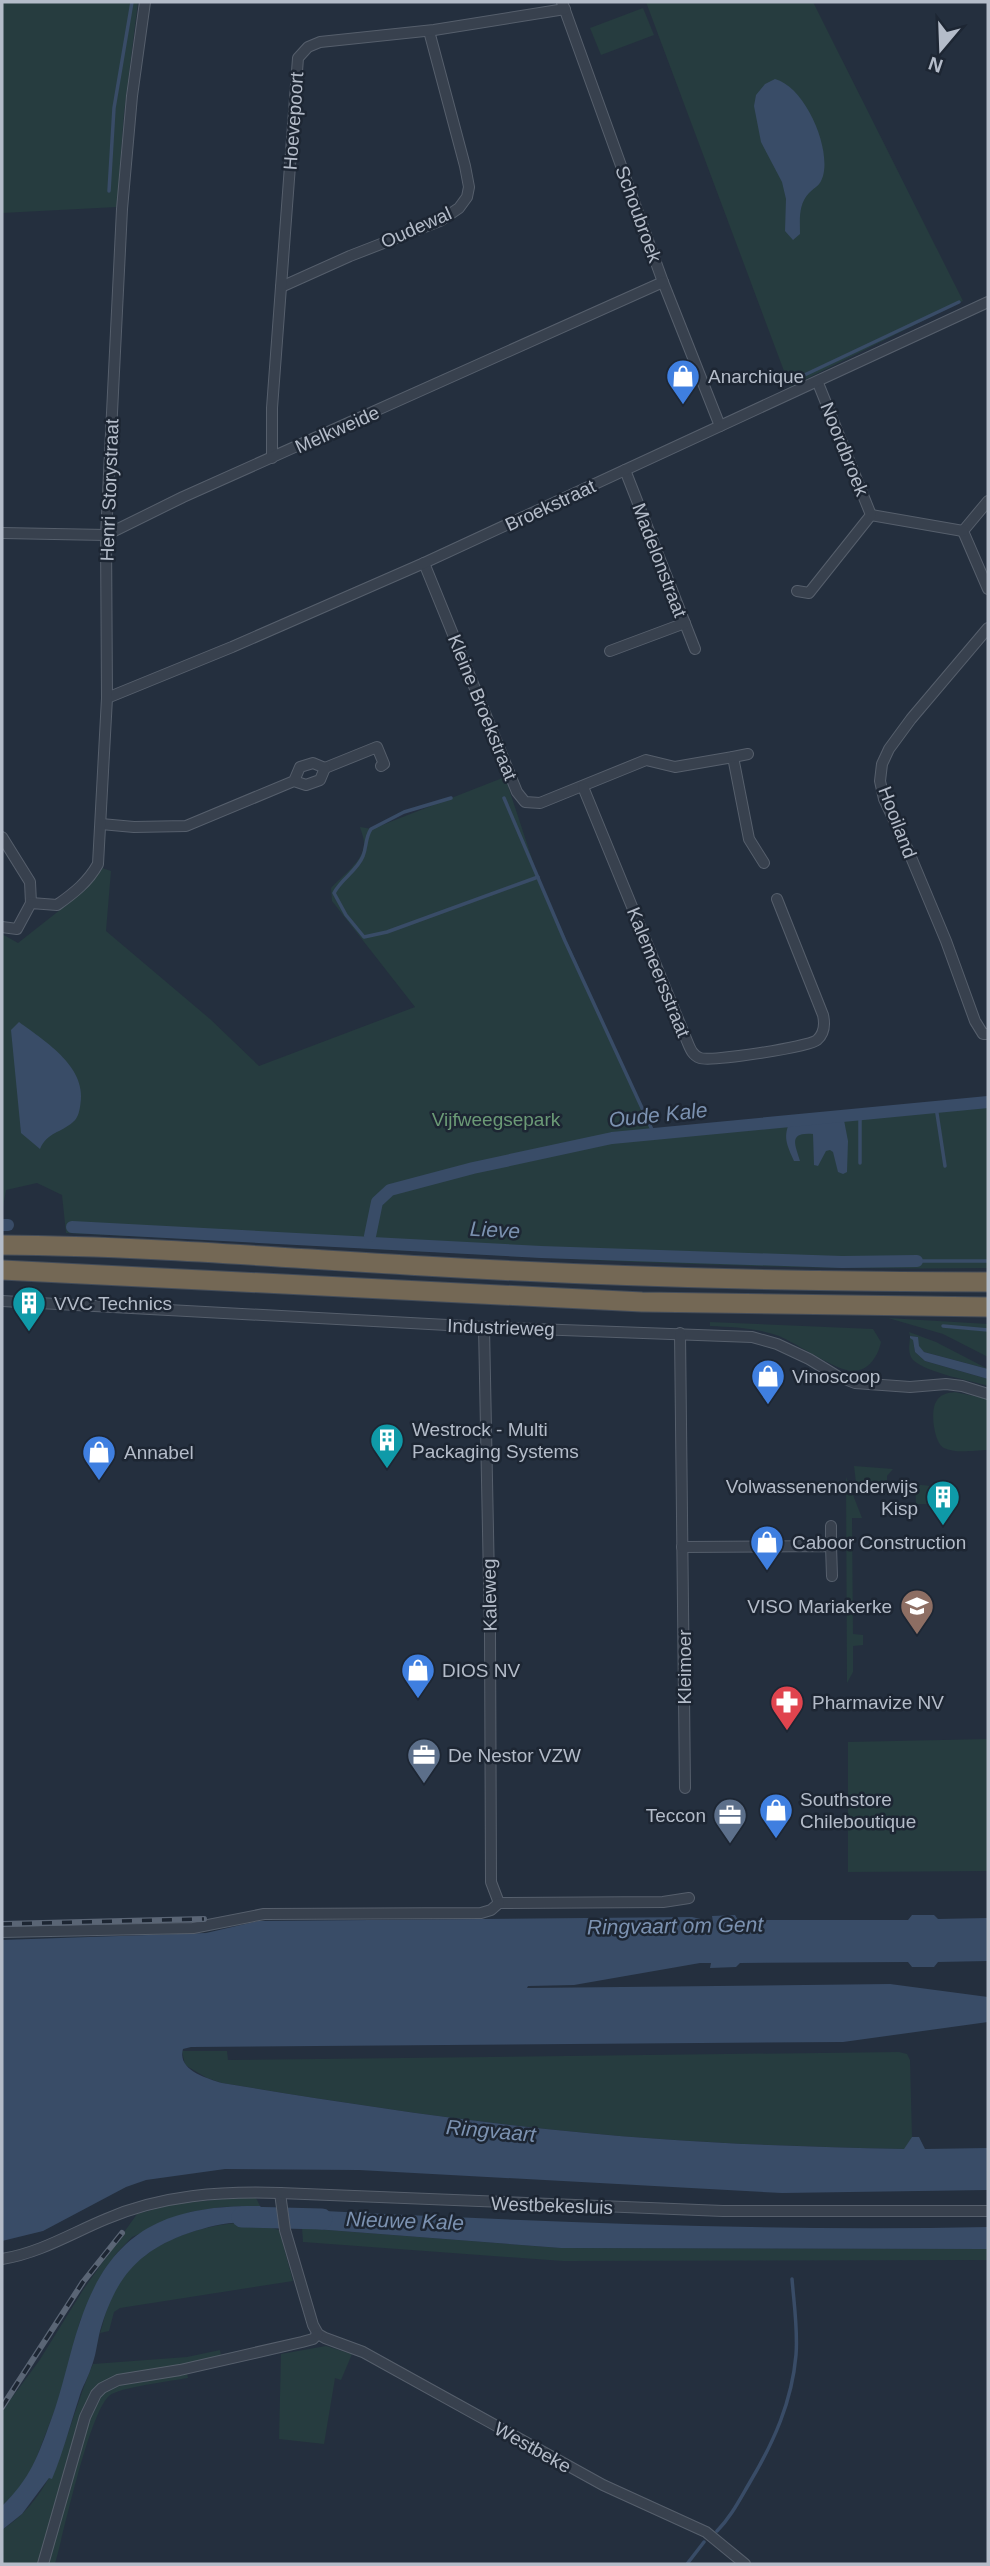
<svg xmlns="http://www.w3.org/2000/svg" width="990" height="2566" viewBox="0 0 990 2566" font-family="Arial,sans-serif">
	<rect width="100%" height="100%" fill="#242f3e"/>
	<g fill="#263c3f">
		<polygon points="2,2 138,2 124,113 117,207 2,213"/>
		<polygon points="646,2 813,2 963,301 790,387"/>
		<polygon points="643,8 654,35 601,55 590,28"/>
		<path d="M505 777 538 877 654 1134 988 1102V1268C680 1272 374 1246 66 1233L62 1195 37 1183 6 1190 2 1213V934L18 943 84 891 102 868 111 871 106 931 210 1019 259 1066 415 1007 332 901 331 888C341 877 365 860 364 843 364 838 361 831 360 827L372 829Z"/>
		<polygon points="888,1318 988,1324 988,1357 943,1334"/>
		<path d="M710 1322 873 1329 881 1342C878 1356 869 1371 853 1371 836 1371 798 1344 779 1336 757 1328 733 1327 710 1326Z"/>
		<polygon points="909,1332 936,1342 988,1369 924,1352 918,1346 918,1337 910,1336"/>
		<path d="M910 1338 913 1339 915 1352 925 1361 988 1379V1386C969 1380 927 1373 913 1360 908 1354 909 1346 910 1338Z"/>
		<path d="M955 1392 988 1399V1450C976 1450 955 1454 944 1448 934 1443 930 1411 936 1402 940 1394 947 1393 955 1392Z"/>
		<polygon points="854,1466 893,1469 887,1476 887,1489 859,1490 856,1483"/>
		<polygon points="846,1477 862,1518 852,1518 853,1634 863,1635 863,1645 853,1646 853,1672 847,1683"/>
		<path d="M915 1485C932 1485 945 1487 952 1504H916Z"/>
		<polygon points="988,1739 988,1871 848,1872 848,1742"/>
		<path d="M182 2051H227L228 2060 899 2052 907 2054 910 2060 912 2137 905 2149C823 2147 741 2145 660 2139 513 2129 367 2107 222 2083L207 2078 185 2065Z"/>
		<polygon points="243,2197 256,2198 260,2206 222,2207 190,2212 132,2237 115,2255 99,2280 80,2321 59,2399 33,2467 23,2486 2,2506 2,2411 39,2361 83,2290 137,2214 174,2204"/>
		<path d="M251 2222 279 2230 293 2281 120 2308 114 2312 109 2331 100 2333C105 2317 108 2300 117 2286 145 2241 200 2224 251 2222Z"/>
		<polygon points="302,2228 561,2248 988,2249 988,2260 563,2261 303,2242"/>
		<polygon points="326,2346 352,2354 341,2380 335,2378 324,2444 279,2439 281,2354"/>
		<path d="M220 2350 221 2356 187 2373 188 2378C172 2381 119 2387 109 2396 89 2414 64 2532 55 2564H2V2530C61 2492 67 2423 93 2364L187 2357Z"/>
	</g>
	<g fill="#394c67">
		<path d="M775 79C805 87 831 147 823 176 820 186 816 186 809 193 798 205 800 219 800 234L793 240 785 231 786 199 782 182 761 142 754 106 756 95 765 84Z"/>
		<path d="M19 1022C46 1042 89 1068 80 1107 79 1112 78 1118 73 1122 61 1133 47 1132 40 1149L21 1133 11 1030Z"/>
		<path d="M843 1115 848 1141 847 1172 843 1174 838 1172 833 1152 830 1150 826 1151 818 1166 814 1165 813 1134C788 1132 795 1144 800 1161H794C787 1145 782 1136 791 1120Z"/>
		<polygon points="910,1336 918,1337 919,1346 924,1352 988,1369 988,1379 925,1361 915,1352 913,1340 910,1338"/>
		<path d="M735 1915 738 1920H908L912 1915H934L938 1919 988 1918V1961L938 1962 934 1967H912L908 1962 740 1963 736 1967 710 1968 711 1963H700L574 1985 528 1986 527 1988 890 1984 988 1997V2022L843 2042 191 2047 183 2049C177 2070 206 2078 222 2083 367 2107 513 2129 660 2139 741 2145 823 2147 904 2149L912 2137H919L925 2149 988 2148V2190L782 2193 359 2170 225 2169 146 2180 126 2187 43 2231 2 2241V1940L206 1933 258 1921 692 1917 713 1922 712 1916Z"/>
		<path d="M260 2206 269 2216 263 2225C237 2219 214 2225 189 2233 137 2251 115 2279 100 2331 97 2343 96 2356 91 2368 88 2378 82 2387 79 2398 70 2425 63 2453 52 2479L49 2478 22 2514 2 2530V2506C30 2479 38 2456 51 2420 63 2388 69 2354 80 2322 111 2229 167 2205 260 2206Z"/>
		<path d="M304 2210C532 2221 760 2232 988 2227V2249L561 2248 302 2228 294 2218Z"/>
	</g>
	<g fill="none" stroke-linecap="round" stroke-linejoin="round">
		<g stroke="#394c67" stroke-width="3.5">
			<polyline points="109,191 114,108 132,2"/>
			<polyline points="796,379 959,302"/>
			<path d="M451 798 404 812 371 829C365 838 367 846 363 856 357 871 341 879 334 893L346 915 364 937 387 932 538 877"/>
			<polyline points="504,798 565,941 654,1134"/>
			<polyline points="936,1107 945,1166"/>
			<polyline points="860,1163 860,1113"/>
			<polyline points="917,1261 988,1261"/>
			<polyline points="943,1326 988,1330"/>
			<path d="M717 2531C731 2517 740 2499 750 2482 774 2442 792 2401 796 2355 798 2330 794 2304 792 2279"/>
			<polyline points="687,2564 704,2542"/>
		</g>
		<g stroke="#394c67" stroke-width="12">
			<polyline points="2,1225 8,1225"/>
			<polyline points="72,1227 541,1252 842,1262 917,1261"/>
			<polyline points="370,1236 377,1202 390,1190 473,1168 612,1138 988,1102"/>
		</g>
		<polyline stroke="#394c67" stroke-width="21" points="242,2217 322,2219"/>
		<g stroke="#565f6c" stroke-width="12">
			<g id="street">
				<polyline points="562,2 663,282 720,426"/>
				<polyline points="281,287 350,256 440,221 459,208 467,197 469,187 465,166 429,31"/>
				<polyline points="272,458 272,408 298,58 308,47 320,42 434,30 565,9"/>
				<polyline points="625,470 695,649"/>
				<polyline points="988,501 963,531 988,589"/>
				<polyline points="871,515 963,531"/>
				<polyline points="2,533 106,535 183,497 663,282"/>
				<polyline points="424,563 517,792 525,802 540,803 646,760 675,767 733,757 749,839 764,863"/>
				<polyline points="797,591 809,593 871,515 818,383"/>
				<polyline points="988,628 911,719 889,749 882,764 880,781 884,799 908,850 946,941 975,1021 983,1034 988,1034"/>
				<polyline points="610,651 685,623"/>
				<polyline points="107,698 232,647 424,563 988,302"/>
				<polyline points="733,757 748,754"/>
				<polyline points="325,768 377,747 384,764 381,766"/>
				<path d="M583 787 687 1041C690 1048 692 1055 700 1058 710 1062 809 1047 817 1040 825 1033 825 1024 823 1015L777 899"/>
				<polyline points="101,824 134,827 186,826 294,781 306,785 320,780 325,768 313,763 300,767 294,781"/>
				<polyline points="2,837 30,882 31,903"/>
				<path d="M2 927 17 929 31 903 57 905C74 893 88 882 98 864L107 698 106 535 122 209 132 96 145 2"/>
				<polyline points="2,1301 484,1327 752,1337 777,1344 809,1359 837,1376 855,1383 910,1387 946,1384 962,1386 988,1394"/>
				<polyline points="484,1327 490,1633 491,1882 499,1903"/>
				<polyline points="680,1333 685,1788"/>
				<polyline points="831,1526 831,1546"/>
				<polyline points="682,1547 831,1546 832,1576"/>
				<polyline points="499,1903 663,1902 689,1898"/>
				<polyline points="2,1932 193,1928 264,1914 481,1913 491,1910 499,1903"/>
				<polyline points="280,2193 285,2230 313,2325 318,2334 325,2338 363,2352 603,2485 706,2532 745,2564"/>
				<path d="M2 2259C40 2253 72 2233 106 2219 161 2195 222 2191 280 2193L723 2211H988"/>
				<polyline points="43,2564 85,2417 96,2394 102,2388 118,2380 180,2370 302,2342 313,2339 318,2334"/>
			</g>
		</g>
		<g stroke="#434c59" stroke-width="21">
			<g id="highway">
				<path d="M2 1245C143 1246 283 1258 424 1266 611 1277 800 1282 988 1282"/>
				<polyline points="2,1270 642,1302 988,1307"/>
			</g>
		</g>
		<use href="#street" stroke="#38414e" stroke-width="10"/>
		<use href="#highway" stroke="#746855" stroke-width="19"/>
		<g stroke="#5a6575" stroke-width="6">
			<g id="rail">
				<polyline points="2,1924 204,1919"/>
				<polyline points="2,2407 83,2282 122,2233"/>
			</g>
		</g>
		<use href="#rail" stroke="#1d2633" stroke-width="3.5" stroke-dasharray="10" stroke-linecap="butt"/>
	</g>
	<defs>
		<g id="shop-pin" transform="scale(1.75)"><path d="M0 17L-7.5 6A9.5 9.5 0 1 1 7.5 6Z" fill="#3f7fe0" stroke="#1d2633"/><path d="M-5-2.5h2.3a2.7 3.5 0 0 1 5.4 0H5L5.5 6h-11ZM-1.5-2.5h3a1.5 2.3 0 0 0-3 0Z" fill="#fff"/></g>
		<g id="building-pin" transform="scale(1.75)"><path d="M0 17L-7.5 6A9.5 9.5 0 1 1 7.5 6Z" fill="#0f9aa8" stroke="#1d2633"/><path d="M-4-6H4V6H1V3H-1V6H-4ZM-2.5-4.3h1.7v1.8h-1.7ZM.8-4.3h1.7v1.8H.8ZM-2.5-1h1.7V.8h-1.7ZM.8-1h1.7V.8H.8Z" fill="#fff"/></g>
		<g id="school-pin" transform="scale(1.75)"><path d="M0 17L-7.5 6A9.5 9.5 0 1 1 7.5 6Z" fill="#8d6e63" stroke="#1d2633"/><path d="M0-5L7-2L0 1L-7-2ZM-4 1L0 2.5L4 1V4Q0 6-4 4Z" fill="#fff"/></g>
		<g id="pharmacy-pin" transform="scale(1.75)"><path d="M0 17L-7.5 6A9.5 9.5 0 1 1 7.5 6Z" fill="#e0444e" stroke="#1d2633"/><path d="M-2-6h4v4h4v4h-4v4h-4v-4h-4v-4h4Z" fill="#fff"/></g>
		<g id="office-pin" transform="scale(1.75)"><path d="M0 17L-7.5 6A9.5 9.5 0 1 1 7.5 6Z" fill="#5c6f8a" stroke="#1d2633"/><path d="M-6-3h4V-5.5h4V-3h4V5H-6ZM-1-4.5V-3h2v-1.5ZM-6 0V1H6V0Z" fill="#fff"/></g>
	</defs>
	<g fill-rule="evenodd">
		<use href="#shop-pin" x="683" y="376"/>
		<use href="#building-pin" x="29" y="1303"/>
		<use href="#shop-pin" x="768" y="1376"/>
		<use href="#building-pin" x="387" y="1440"/>
		<use href="#shop-pin" x="99" y="1452"/>
		<use href="#building-pin" x="943" y="1497"/>
		<use href="#shop-pin" x="767" y="1542"/>
		<use href="#school-pin" x="917" y="1606"/>
		<use href="#shop-pin" x="418" y="1670"/>
		<use href="#pharmacy-pin" x="787" y="1702"/>
		<use href="#office-pin" x="424" y="1755"/>
		<use href="#shop-pin" x="776" y="1810"/>
		<use href="#office-pin" x="730" y="1815"/>
	</g>
	<g text-anchor="middle" stroke-width="5" stroke-linejoin="round" paint-order="stroke">
		<g font-size="19" fill="#b4bcc9" stroke="#1d2633">
			<text transform="translate(293 121) rotate(-86)" y="7">Hoevepoort</text>
			<text transform="translate(639 214) rotate(70)" y="7">Schoubroek</text>
			<text transform="translate(416 227) rotate(-24)" y="7">Oudewal</text>
			<text transform="translate(337 429) rotate(-24)" y="7">Melkweide</text>
			<text transform="translate(845 449) rotate(68)" y="7">Noordbroek</text>
			<text transform="translate(109 490) rotate(-88)" y="7">Henri Storystraat</text>
			<text transform="translate(550 505) rotate(-25)" y="7">Broekstraat</text>
			<text transform="translate(660 560) rotate(69)" y="7">Madelonstraat</text>
			<text transform="translate(483 707) rotate(68)" y="7">Kleine Broekstraat</text>
			<text transform="translate(898 822) rotate(69)" y="7">Hooiland</text>
			<text transform="translate(659 972) rotate(68)" y="7">Kalemeersstraat</text>
			<text transform="translate(501 1327) rotate(2)" y="7">Industrieweg</text>
			<text transform="translate(489 1595) rotate(-91)" y="7">Kaleweg</text>
			<text transform="translate(684 1667) rotate(-90)" y="7">Kleimoer</text>
			<text transform="translate(552 2205) rotate(2)" y="7">Westbekesluis</text>
			<text transform="translate(533 2447) rotate(29)" y="7">Westbeke</text>
		</g>
		<g font-size="19" fill="#b4bcc9" stroke="#1d2633" text-anchor="start">
			<text x="708" y="383">Anarchique</text>
			<text x="54" y="1310">VVC Technics</text>
			<text x="792" y="1383">Vinoscoop</text>
			<text x="412" y="1436">Westrock - Multi<tspan x="412" dy="22">Packaging Systems</tspan></text>
			<text x="124" y="1459">Annabel</text>
			<text x="918" y="1493" text-anchor="end">Volwassenenonderwijs<tspan x="918" dy="22">Kisp</tspan></text>
			<text x="792" y="1549">Caboor Construction</text>
			<text x="892" y="1613" text-anchor="end">VISO Mariakerke</text>
			<text x="442" y="1677">DIOS NV</text>
			<text x="812" y="1709">Pharmavize NV</text>
			<text x="448" y="1762">De Nestor VZW</text>
			<text x="800" y="1806">Southstore<tspan x="800" dy="22">Chileboutique</tspan></text>
			<text x="706" y="1822" text-anchor="end">Teccon</text>
		</g>
		<g font-size="19" fill="#6b9a76" stroke="#1d2633">
			<text x="496" y="1126">Vijfweegsepark</text>
		</g>
		<g font-size="21" font-style="italic" fill="#7c92b1" stroke="#1d2633">
			<text transform="translate(658 1115) rotate(-6)" y="7">Oude Kale</text>
			<text transform="translate(495 1230) rotate(3)" y="7">Lieve</text>
			<text transform="translate(675 1926) rotate(-1)" y="7">Ringvaart om Gent</text>
			<text transform="translate(491 2131) rotate(5)" y="7">Ringvaart</text>
			<text transform="translate(405 2221) rotate(2)" y="7">Nieuwe Kale</text>
		</g>
	</g>
	<rect width="990" height="2566" fill="none" stroke="#b4bcc9" stroke-width="7"/>
	<g transform="translate(941 49) rotate(199)" stroke="#1d2633" stroke-width="5" paint-order="stroke">
	<path d="M0-5L12 26L0 18L-12 26Z" fill="#b4bcc9"/>
	<text y="-10" font-size="19" font-weight="bold" text-anchor="middle" fill="#b4bcc9">N</text>
	</g>
</svg>
